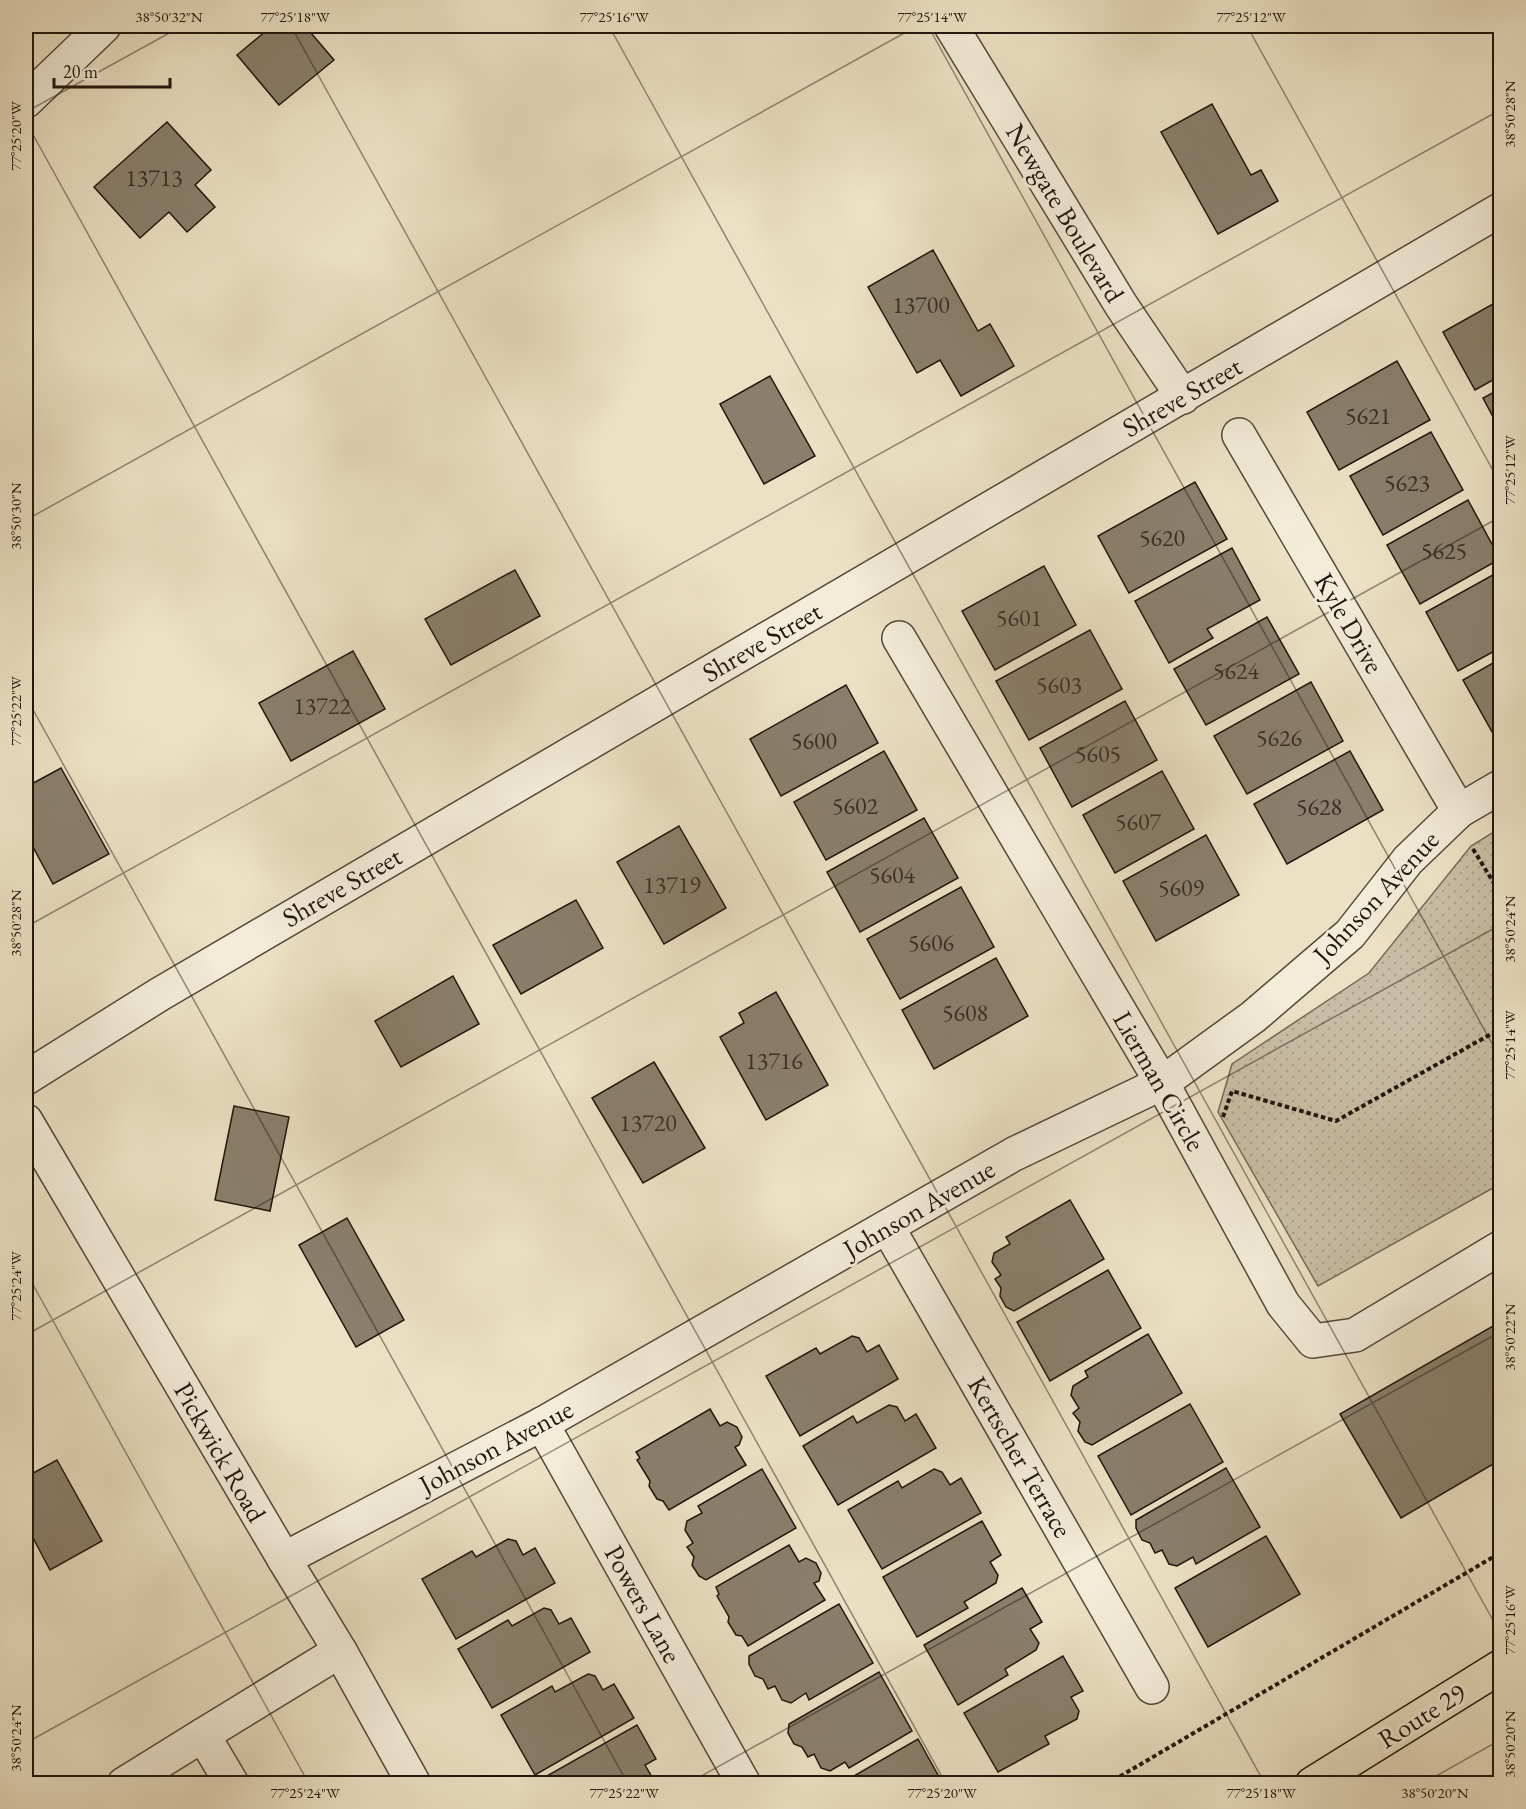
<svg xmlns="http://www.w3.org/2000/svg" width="1526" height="1809" viewBox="0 0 1526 1809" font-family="'EB Garamond',serif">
	<defs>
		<pattern id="grass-dots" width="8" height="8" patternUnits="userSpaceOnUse" patternTransform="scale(1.5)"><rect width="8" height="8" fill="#c9bea5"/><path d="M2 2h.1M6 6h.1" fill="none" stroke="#aca28d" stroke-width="1.8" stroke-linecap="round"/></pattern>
	</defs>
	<rect width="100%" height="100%" fill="#ece1c4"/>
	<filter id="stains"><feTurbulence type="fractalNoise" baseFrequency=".00333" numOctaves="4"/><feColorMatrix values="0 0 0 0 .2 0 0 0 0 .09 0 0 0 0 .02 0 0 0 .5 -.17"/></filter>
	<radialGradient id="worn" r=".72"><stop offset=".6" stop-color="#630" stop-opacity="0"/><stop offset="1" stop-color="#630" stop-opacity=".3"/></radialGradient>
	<polygon fill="url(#grass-dots)" stroke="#746a59" stroke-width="1.5" points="1500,828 1500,1184 1318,1286 1218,1112 1232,1064 1369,973 1471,846"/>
	<g fill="#8a7f6c" stroke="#20150d" stroke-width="1.5">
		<polygon points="272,26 305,26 334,60 279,105 237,55"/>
		<polygon points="1212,104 1251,175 1261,170 1278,201 1218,234 1161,132"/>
		<polygon points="167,122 211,170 195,185 215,207 187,232 169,212 140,238 94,187"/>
		<polygon points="933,250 978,331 990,324 1014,366 961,396 940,360 917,373 868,287"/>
		<polygon points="1500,300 1500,376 1475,390 1443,332"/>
		<polygon points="1397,361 1430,420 1339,470 1307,412"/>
		<polygon points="770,376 815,456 764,484 720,404"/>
		<polygon points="1500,389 1500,430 1483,398"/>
		<polygon points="1431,432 1463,490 1383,535 1350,476"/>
		<polygon points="1195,482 1227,539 1129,593 1098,536"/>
		<polygon points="1468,500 1500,559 1420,604 1387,545"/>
		<polygon points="1232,548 1260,600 1207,629 1213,638 1169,663 1135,601"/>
		<polygon points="1044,566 1076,625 995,670 962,611"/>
		<polygon points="515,570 540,616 451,665 425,619"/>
		<polygon points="1500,571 1500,648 1458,671 1426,612"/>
		<polygon points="1267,617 1299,674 1206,725 1174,669"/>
		<polygon points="1090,630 1122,689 1029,740 996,681"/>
		<polygon points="353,651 385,709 291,761 259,703"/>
		<polygon points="1500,659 1500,733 1495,737 1463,680"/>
		<polygon points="1311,682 1343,741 1247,794 1214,736"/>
		<polygon points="846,685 878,743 781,796 750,739"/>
		<polygon points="1125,701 1157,760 1072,807 1040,748"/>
		<polygon points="884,751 917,810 826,860 794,802"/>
		<polygon points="1350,751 1383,810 1287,864 1254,804"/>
		<polygon points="61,768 109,854 53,884 26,834 26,787"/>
		<polygon points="1162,771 1194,829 1115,873 1083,815"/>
		<polygon points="924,818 958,878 860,932 827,872"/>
		<polygon points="679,826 726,908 664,944 617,862"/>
		<polygon points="1206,835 1239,895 1156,941 1123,881"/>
		<polygon points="961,887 994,947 900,999 867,939"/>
		<polygon points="576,900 603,948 521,994 493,945"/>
		<polygon points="996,958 1028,1016 934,1069 902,1010"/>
		<polygon points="453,976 479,1024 401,1067 375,1021"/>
		<polygon points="776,992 828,1085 766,1120 720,1037 744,1023 739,1013"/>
		<polygon points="654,1062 705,1148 643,1183 592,1098"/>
		<polygon points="234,1106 289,1117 270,1211 215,1200"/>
		<polygon points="1070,1200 1104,1259 1014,1311 1006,1307 1000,1296 1001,1288 995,1279 1001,1275 992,1262 994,1253 1010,1244 1006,1237"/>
		<polygon points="347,1218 404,1320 356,1347 299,1245"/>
		<polygon points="1108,1270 1141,1328 1050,1381 1017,1322"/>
		<polygon points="1500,1322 1500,1460 1401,1518 1340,1414"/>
		<polygon points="1148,1334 1182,1393 1092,1445 1085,1442 1078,1431 1080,1422 1073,1413 1079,1408 1071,1395 1073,1386 1088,1377 1085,1371"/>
		<polygon points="852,1336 859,1338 867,1352 879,1345 898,1379 800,1436 766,1376 816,1348 820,1354"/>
		<polygon points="1190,1404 1223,1462 1131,1515 1098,1456"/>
		<polygon points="889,1405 897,1407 905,1421 916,1414 936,1448 838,1505 803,1446 853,1416 857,1423"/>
		<polygon points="710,1409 720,1426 727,1422 737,1427 742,1437 739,1445 735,1447 746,1465 669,1510 663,1501 657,1499 649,1486 650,1481 637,1460 640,1458 636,1452"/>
		<polygon points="57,1460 102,1541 50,1570 31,1534 26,1537 26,1477"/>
		<polygon points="1226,1468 1260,1527 1196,1564 1193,1557 1177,1566 1169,1564 1162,1550 1155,1553 1150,1543 1142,1540 1136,1528 1136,1520"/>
		<polygon points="762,1469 796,1528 706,1580 699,1576 692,1565 694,1557 687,1547 693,1543 685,1530 687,1521 702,1513 698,1506"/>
		<polygon points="934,1469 942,1472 950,1485 961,1478 981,1513 882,1569 848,1510 898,1481 902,1488"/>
		<polygon points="982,1521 1001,1555 990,1562 998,1575 996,1583 964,1602 968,1608 917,1637 883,1577"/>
		<polygon points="1266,1536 1300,1594 1208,1647 1175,1588"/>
		<polygon points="508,1539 516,1541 523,1555 535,1548 555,1583 456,1639 422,1579 472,1551 476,1557"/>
		<polygon points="789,1545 799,1562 806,1558 816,1563 821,1573 819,1581 814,1583 825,1600 748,1646 742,1636 736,1635 728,1622 729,1617 717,1596 719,1594 716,1587"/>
		<polygon points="1022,1588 1042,1622 1030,1629 1039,1643 1036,1650 1005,1669 1008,1675 958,1705 924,1645"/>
		<polygon points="839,1604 873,1663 809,1700 806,1693 791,1703 782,1700 775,1686 768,1689 763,1679 755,1676 749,1664 749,1656"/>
		<polygon points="544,1608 551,1610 559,1624 571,1618 590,1652 492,1708 458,1649 508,1620 512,1626"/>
		<polygon points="1063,1656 1083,1691 1071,1697 1079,1711 1077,1719 1045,1736 1049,1744 998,1772 964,1713"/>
		<polygon points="879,1672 912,1731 849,1768 845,1762 830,1771 821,1768 814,1754 808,1757 802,1747 794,1744 788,1733 789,1724"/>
		<polygon points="588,1674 595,1676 603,1690 614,1684 634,1718 535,1775 501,1715 552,1686 555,1692"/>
		<polygon points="637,1725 656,1759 645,1765 653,1779 652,1784 539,1784 538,1781"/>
		<polygon points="918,1739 943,1784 840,1784"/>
	</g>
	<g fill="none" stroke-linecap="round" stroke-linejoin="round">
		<g stroke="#53483b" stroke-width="36">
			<g id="minor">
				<polyline points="951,26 1121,305 1183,397"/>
				<polyline points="26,101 104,26"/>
				<polyline points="1239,435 1459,811"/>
				<polyline points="899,638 1162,1083 1283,1304 1313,1341 1355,1335 1500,1248"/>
				<polyline points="26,1078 160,994 1500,210"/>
				<polyline points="26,1121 284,1559 340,1651 414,1784"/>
				<polyline points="888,1228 1152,1687"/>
				<polyline points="542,1424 744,1784"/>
				<polyline points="284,1559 542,1424 1014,1154 1162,1083 1253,1017 1350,934 1408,860 1459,811 1500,787"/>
				<polyline points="124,1784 203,1735"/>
				<polyline points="232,1784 203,1735 340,1651"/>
			</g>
		</g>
		<g stroke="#20150d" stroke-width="36">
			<polyline id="major" points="1312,1784 1500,1667"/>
		</g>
		<g stroke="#20150d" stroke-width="4" stroke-dasharray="4.5 3" stroke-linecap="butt">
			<polyline points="1473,849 1500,893"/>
			<polyline points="1500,976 1496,992 1500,1012"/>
			<polyline points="1223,1117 1232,1091 1336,1121 1500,1029"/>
			<polyline points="1107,1784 1500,1553"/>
		</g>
		<use href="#minor" stroke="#f3ecd9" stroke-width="33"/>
		<use href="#major" stroke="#ece1c4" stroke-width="33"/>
	</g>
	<path fill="none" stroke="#20150d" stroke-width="1.5" stroke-opacity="0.45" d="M291 26 1265 1784M609 26 1500 1633M928 26 1500 1058M1247 26 1500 483M26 112 182 26M26 122 946 1784M26 520 917 26M26 697 628 1784M26 927 1500 110M26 1272 309 1784M26 1335 1500 517M26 1743 1500 925M687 1784 1500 1332M1422 1784 1500 1740"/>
	<g text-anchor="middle" stroke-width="6" stroke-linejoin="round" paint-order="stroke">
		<g font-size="24" fill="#3a3025">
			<text x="154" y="186">13713</text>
			<text x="921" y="313">13700</text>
			<text x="1368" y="424">5621</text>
			<text x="1407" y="491">5623</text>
			<text x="1162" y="546">5620</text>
			<text x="1444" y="559">5625</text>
			<text x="1019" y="626">5601</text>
			<text x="1236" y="679">5624</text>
			<text x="1059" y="693">5603</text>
			<text x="322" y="714">13722</text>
			<text x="1279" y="746">5626</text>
			<text x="814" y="749">5600</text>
			<text x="1098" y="762">5605</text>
			<text x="855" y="814">5602</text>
			<text x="1319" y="815">5628</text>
			<text x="1138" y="830">5607</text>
			<text x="892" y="883">5604</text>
			<text x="672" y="893">13719</text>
			<text x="1181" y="896">5609</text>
			<text x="931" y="951">5606</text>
			<text x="965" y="1021">5608</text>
			<text x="774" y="1069">13716</text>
			<text x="648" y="1131">13720</text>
		</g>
		<g font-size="27" fill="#20150d" stroke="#f3ecd9">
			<text transform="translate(1065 213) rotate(59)" y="9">Newgate Boulevard</text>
			<text transform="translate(1182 397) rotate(-30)" y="9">Shreve Street</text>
			<text transform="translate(1349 623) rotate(60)" y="9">Kyle Drive</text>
			<text transform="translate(762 642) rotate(-30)" y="9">Shreve Street</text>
			<text transform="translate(342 887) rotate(-30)" y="9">Shreve Street</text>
			<text transform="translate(1376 897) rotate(-47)" y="9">Johnson Avenue</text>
			<text transform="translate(1159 1081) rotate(60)" y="9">Lierman Circle</text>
			<text transform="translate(919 1209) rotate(-30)" y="9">Johnson Avenue</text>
			<text transform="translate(496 1447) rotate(-28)" y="9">Johnson Avenue</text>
			<text transform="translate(220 1452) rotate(60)" y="9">Pickwick Road</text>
			<text transform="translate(1020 1457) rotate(60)" y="9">Kertscher Terrace</text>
			<text transform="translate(643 1604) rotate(61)" y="9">Powers Lane</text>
			<text transform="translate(1422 1716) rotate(-32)" y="9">Route 29</text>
		</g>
	</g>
	<rect width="1526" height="1809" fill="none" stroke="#ece1c4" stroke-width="66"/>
	<path d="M54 78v9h116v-9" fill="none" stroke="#20150d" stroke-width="3"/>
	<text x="63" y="78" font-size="18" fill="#20150d" stroke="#f3ecd9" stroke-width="4.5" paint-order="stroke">20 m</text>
	<rect x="33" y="33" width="1460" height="1743" fill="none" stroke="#20150d" stroke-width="2"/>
	<g font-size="15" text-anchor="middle" fill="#20150d">
		<text x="169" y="22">38°50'32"N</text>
		<text x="295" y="22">77°25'18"W</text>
		<text x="614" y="22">77°25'16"W</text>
		<text x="932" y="22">77°25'14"W</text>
		<text x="1251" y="22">77°25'12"W</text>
		<text transform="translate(1510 114) rotate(-90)" y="5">38°50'28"N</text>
		<text transform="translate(16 136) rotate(-90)" y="5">77°25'20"W</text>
		<text transform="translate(1510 470) rotate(-90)" y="5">77°25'12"W</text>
		<text transform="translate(16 516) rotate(-90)" y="5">38°50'30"N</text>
		<text transform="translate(16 711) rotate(-90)" y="5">77°25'22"W</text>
		<text transform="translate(16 923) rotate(-90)" y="5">38°50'28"N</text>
		<text transform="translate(1510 929) rotate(-90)" y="5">38°50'24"N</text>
		<text transform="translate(1510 1045) rotate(-90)" y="5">77°25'14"W</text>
		<text transform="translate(16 1286) rotate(-90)" y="5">77°25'24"W</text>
		<text transform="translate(1510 1337) rotate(-90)" y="5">38°50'22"N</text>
		<text transform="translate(1510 1620) rotate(-90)" y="5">77°25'16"W</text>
		<text transform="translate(16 1738) rotate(-90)" y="5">38°50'24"N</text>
		<text transform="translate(1510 1744) rotate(-90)" y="5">38°50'20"N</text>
		<text x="305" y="1798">77°25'24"W</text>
		<text x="624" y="1798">77°25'22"W</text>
		<text x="942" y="1798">77°25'20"W</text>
		<text x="1261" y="1798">77°25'18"W</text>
		<text x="1435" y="1798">38°50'20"N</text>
	</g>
	<rect width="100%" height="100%" filter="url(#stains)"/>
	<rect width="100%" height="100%" fill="url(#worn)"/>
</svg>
